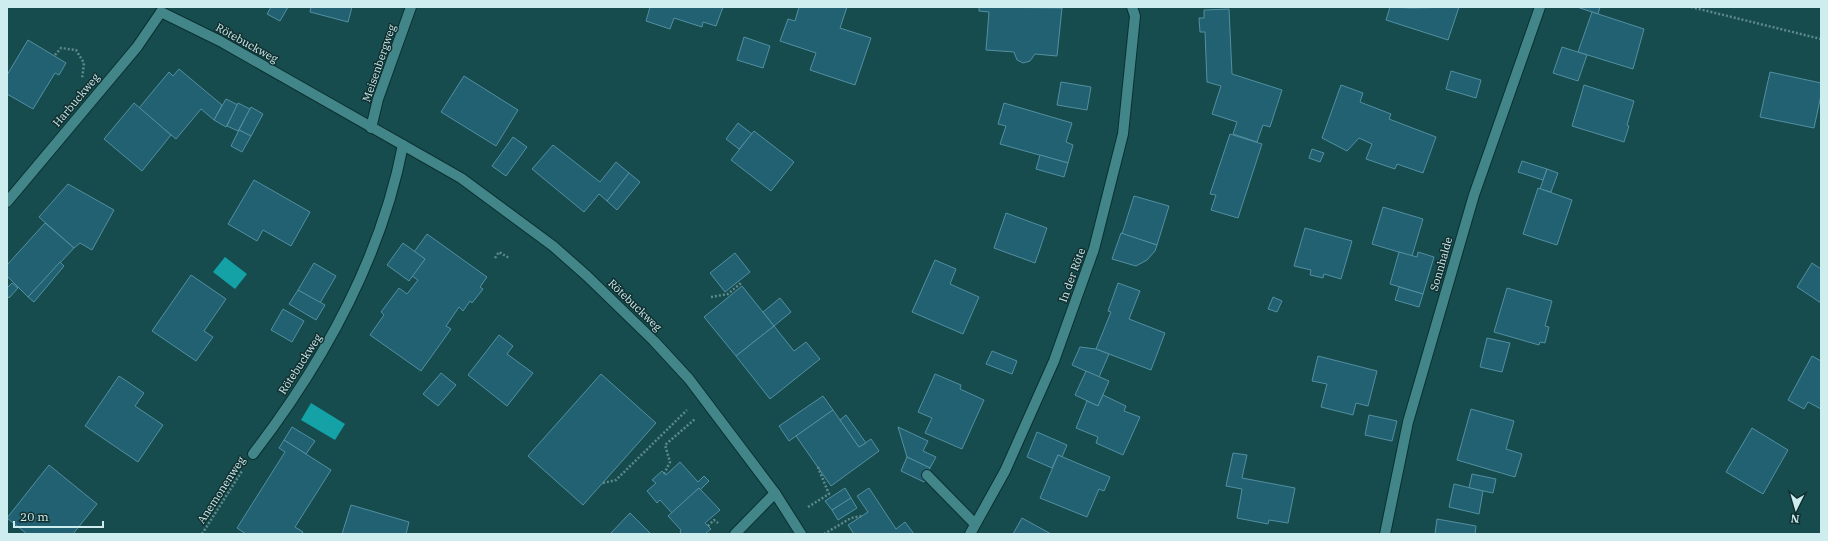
<svg xmlns="http://www.w3.org/2000/svg" width="1828" height="541" viewBox="0 0 1828 541" font-family="'IBM Plex Serif',serif">
	<rect width="100%" height="100%" fill="#174c4e"/>
	<g fill="#14a2a7">
		<polygon points="225,257 247,274 235,289 213,272"/>
		<polygon points="311,403 345,424 335,440 301,420"/>
	</g>
	<g fill="#226172" stroke="#528fa1">
		<polygon points="271,7 288,7 280,21 267,14"/>
		<polygon points="311,7 352,7 348,22 310,12"/>
		<polygon points="650,7 723,7 716,26 703,22 702,27 674,18 670,29 646,21"/>
		<polygon points="799,7 847,7 840,28 871,38 855,85 810,70 816,53 780,41 788,19 795,21"/>
		<polygon points="979,7 1062,8 1057,56 1035,54 1030,61 1023,63 1017,60 1014,52 986,50 989,12 979,11"/>
		<polygon points="1390,7 1411,8 1459,7 1448,40 1386,20"/>
		<polygon points="1577,7 1600,7 1598,14"/>
		<polygon points="1229,9 1232,74 1282,90 1270,127 1263,125 1257,142 1233,134 1237,122 1212,114 1221,86 1207,82 1205,32 1200,32 1199,18 1204,18 1204,10"/>
		<polygon points="1592,12 1644,29 1633,69 1578,52"/>
		<polygon points="744,37 770,46 763,68 737,60"/>
		<polygon points="28,40 66,63 59,75 55,73 33,109 7,94 7,75"/>
		<polygon points="1562,47 1587,55 1578,81 1553,73"/>
		<polygon points="179,69 222,105 214,120 201,109 176,139 139,108 169,72 173,76"/>
		<polygon points="1451,71 1481,80 1476,98 1446,89"/>
		<polygon points="1770,72 1821,83 1821,95 1814,128 1760,117"/>
		<polygon points="464,76 518,110 496,146 441,112"/>
		<polygon points="1061,82 1091,87 1087,110 1057,105"/>
		<polygon points="1341,85 1363,93 1360,102 1391,114 1389,119 1436,137 1423,173 1397,164 1395,169 1366,159 1372,144 1359,138 1347,151 1322,138"/>
		<polygon points="1584,85 1634,101 1627,125 1629,126 1624,142 1572,126"/>
		<polygon points="226,99 238,105 226,127 214,120"/>
		<polygon points="134,103 171,135 142,171 104,139"/>
		<polygon points="238,103 250,109 238,131 227,126"/>
		<polygon points="1004,103 1072,123 1066,142 1073,145 1068,163 1000,144 1006,126 998,124"/>
		<polygon points="251,107 263,114 251,136 239,130"/>
		<polygon points="738,123 752,134 739,149 726,139"/>
		<polygon points="239,130 251,136 242,152 231,146"/>
		<polygon points="754,131 794,162 771,191 731,160"/>
		<polygon points="1230,134 1262,144 1238,218 1211,210 1216,195 1210,194"/>
		<polygon points="513,137 527,147 506,176 492,166"/>
		<polygon points="553,145 600,182 616,162 629,173 607,201 599,194 584,212 532,169"/>
		<polygon points="1312,149 1324,153 1320,162 1309,158"/>
		<polygon points="1040,155 1068,163 1064,177 1036,169"/>
		<polygon points="1522,161 1547,169 1543,180 1518,172"/>
		<polygon points="1547,169 1558,173 1551,192 1540,189"/>
		<polygon points="629,173 640,182 617,210 607,201"/>
		<polygon points="254,180 310,212 291,246 263,230 257,241 228,224"/>
		<polygon points="68,184 114,210 92,250 80,243 74,248 39,217"/>
		<polygon points="1538,188 1572,200 1557,245 1523,234"/>
		<polygon points="1134,196 1169,206 1157,245 1122,234"/>
		<polygon points="1383,207 1423,219 1412,256 1372,244"/>
		<polygon points="1006,213 1047,228 1035,263 994,248"/>
		<polygon points="45,223 74,248 28,297 7,276 7,265"/>
		<polygon points="1305,228 1352,241 1341,279 1324,274 1323,278 1310,275 1311,270 1294,266"/>
		<polygon points="1121,233 1157,245 1155,251 1147,260 1136,266 1112,259"/>
		<polygon points="427,234 487,277 480,287 483,289 472,303 470,301 463,311 459,307 446,326 451,329 421,371 370,335 384,315 381,312 399,288 407,294 418,280 412,276 425,259 414,252"/>
		<polygon points="403,243 425,259 409,281 387,265"/>
		<polygon points="1399,252 1417,257 1418,252 1434,257 1423,294 1390,284"/>
		<polygon points="735,253 750,272 725,292 710,273"/>
		<polygon points="935,260 956,269 950,284 979,297 963,334 912,312"/>
		<polygon points="60,262 64,266 34,302 28,297"/>
		<polygon points="314,263 336,276 320,303 298,290"/>
		<polygon points="1812,263 1821,269 1821,303 1797,287"/>
		<polygon points="191,275 226,299 204,331 213,337 196,361 152,331"/>
		<polygon points="12,283 18,288 9,298 7,295 7,288"/>
		<polygon points="1118,283 1140,291 1129,319 1165,333 1151,370 1096,349 1111,312 1108,311"/>
		<polygon points="742,286 774,326 736,356 704,317"/>
		<polygon points="1399,287 1423,294 1419,307 1395,300"/>
		<polygon points="1507,288 1552,301 1545,326 1549,327 1545,343 1540,342 1539,345 1494,332"/>
		<polygon points="298,290 325,305 316,320 289,304"/>
		<polygon points="1273,297 1282,301 1277,312 1268,309"/>
		<polygon points="780,298 791,312 774,326 763,312"/>
		<polygon points="283,309 304,321 292,342 271,330"/>
		<polygon points="774,326 794,351 806,342 820,359 770,399 736,356"/>
		<polygon points="499,335 513,346 507,354 533,373 507,406 468,375"/>
		<polygon points="1487,338 1510,343 1502,372 1480,367"/>
		<polygon points="1080,347 1096,349 1109,354 1099,377 1072,365"/>
		<polygon points="992,351 1017,361 1012,374 986,364"/>
		<polygon points="1318,356 1377,371 1368,406 1356,403 1353,415 1321,407 1327,384 1312,381"/>
		<polygon points="1812,356 1821,361 1821,409 1808,402 1804,409 1788,400"/>
		<polygon points="1086,371 1109,381 1098,406 1075,395"/>
		<polygon points="441,373 456,385 438,406 423,394"/>
		<polygon points="601,374 656,423 583,505 528,456"/>
		<polygon points="935,374 961,385 960,389 984,400 962,449 925,433 932,418 918,412"/>
		<polygon points="119,376 144,393 135,406 163,425 138,462 85,426"/>
		<polygon points="1103,395 1126,406 1124,411 1140,417 1123,455 1096,443 1098,437 1076,428 1087,401 1098,406"/>
		<polygon points="823,396 833,410 789,441 779,426"/>
		<polygon points="1471,409 1514,421 1506,449 1522,454 1515,477 1457,460"/>
		<polygon points="833,410 859,447 871,439 879,451 831,486 796,436"/>
		<polygon points="846,415 866,443 859,447 840,420"/>
		<polygon points="1369,415 1397,421 1392,441 1365,435"/>
		<polygon points="292,427 315,441 306,454 284,440"/>
		<polygon points="898,427 928,441 923,451 936,457 930,468 907,457"/>
		<polygon points="1752,428 1788,450 1763,494 1726,472"/>
		<polygon points="1037,432 1067,445 1062,457 1058,455 1052,468 1027,457"/>
		<polygon points="284,440 331,470 295,527 303,532 302,534 246,534 237,528 285,452 279,448"/>
		<polygon points="1233,453 1247,455 1242,478 1295,488 1288,523 1269,520 1268,524 1237,518 1242,489 1226,486"/>
		<polygon points="1058,455 1110,477 1104,491 1099,489 1087,517 1040,498"/>
		<polygon points="907,457 930,468 924,482 901,471"/>
		<polygon points="680,462 698,482 704,476 709,481 700,490 699,488 672,513 660,500 657,503 647,491 656,483 652,480 662,471 666,475"/>
		<polygon points="49,465 97,504 73,534 27,534 7,518"/>
		<polygon points="1472,474 1496,479 1493,493 1469,488"/>
		<polygon points="1454,484 1483,491 1479,514 1449,507"/>
		<polygon points="699,488 720,510 705,523 711,529 705,534 682,534 680,532 681,530 668,516"/>
		<polygon points="845,488 851,498 832,510 825,501"/>
		<polygon points="869,488 896,529 905,522 914,534 854,534 848,525 868,512 857,496"/>
		<polygon points="851,498 857,508 838,520 832,510"/>
		<polygon points="351,505 409,522 406,534 342,534"/>
		<polygon points="630,513 651,534 610,534"/>
		<polygon points="1022,518 1051,534 1013,534"/>
		<polygon points="1437,519 1476,526 1475,534 1435,534"/>
	</g>
	<g fill="none" stroke-linecap="round" stroke-linejoin="round">
		<g stroke="#0a3031" stroke-width="12">
			<polyline id="lane" points="927,475 975,524"/>
		</g>
		<g stroke="#0a3031" stroke-width="12">
			<g id="street">
				<polyline points="161,12 220,41 461,178 553,246 587,276 654,341 689,379 775,493 801,534"/>
				<polyline points="371,128 378,99 411,7"/>
				<polyline points="7,202 137,47 161,12"/>
				<path d="M253 454C323 363 381 259 403 145"/>
				<polyline points="735,534 775,493"/>
				<polyline points="970,534 1005,471 1054,361 1094,249 1123,134 1135,16 1132,7"/>
				<polyline points="1385,534 1408,422 1474,195 1540,7"/>
			</g>
		</g>
		<g stroke="#5d8a8c" stroke-width="2.5" stroke-dasharray="2 2" stroke-linecap="butt">
			<polyline points="1691,7 1821,39"/>
			<polyline points="55,55 61,48 76,50 84,63 82,79"/>
			<polyline points="495,258 499,252 509,258"/>
			<polyline points="711,297 728,294 741,283"/>
			<polyline points="664,474 670,462 665,445 695,419"/>
			<polyline points="603,483 616,480 687,410"/>
			<polyline points="808,507 829,494 817,465"/>
			<polyline points="708,526 714,520 718,523"/>
			<polyline points="202,534 242,471"/>
			<polyline points="824,534 851,518 862,516"/>
		</g>
		<use href="#lane" stroke="#428689" stroke-width="10"/>
		<use href="#street" stroke="#428689" stroke-width="10"/>
	</g>
	<g text-anchor="middle" stroke-width="3" stroke-linejoin="round" paint-order="stroke">
		<g font-size="11" fill="#cdedef" stroke="#122f30">
			<text transform="translate(247 43) rotate(29)" y="4">Rötebuckweg</text>
			<text transform="translate(379 63) rotate(-71)" y="4">Meisenbergweg</text>
			<text transform="translate(76 100) rotate(-50)" y="4">Harbuckweg</text>
			<text transform="translate(1441 264) rotate(-74)" y="4">Sonnhalde</text>
			<text transform="translate(1072 275) rotate(-70)" y="4">In der Röte</text>
			<text transform="translate(635 305) rotate(44)" y="4">Rötebuckweg</text>
			<text transform="translate(300 364) rotate(-57)" y="4">Rötebuckweg</text>
			<text transform="translate(221 490) rotate(-57)" y="4">Anemonenweg</text>
		</g>
	</g>
	<rect width="1828" height="541" fill="none" stroke="#cdedef" stroke-width="16"/>
	<g transform="translate(1796 509) rotate(185)" stroke="#122f30" stroke-width="3" paint-order="stroke">
	<path d="M0-3L7 15L0 10L-7 15Z" fill="#cdedef"/>
	<text y="-6" font-size="11" font-weight="bold" text-anchor="middle" fill="#cdedef">N</text>
	</g>
	<path d="M14 521v6h89v-6" fill="none" stroke="#cdedef" stroke-width="2"/>
	<text x="20" y="521" font-size="12" fill="#cdedef" stroke="#122f30" stroke-width="3" paint-order="stroke">20 m</text>
</svg>
